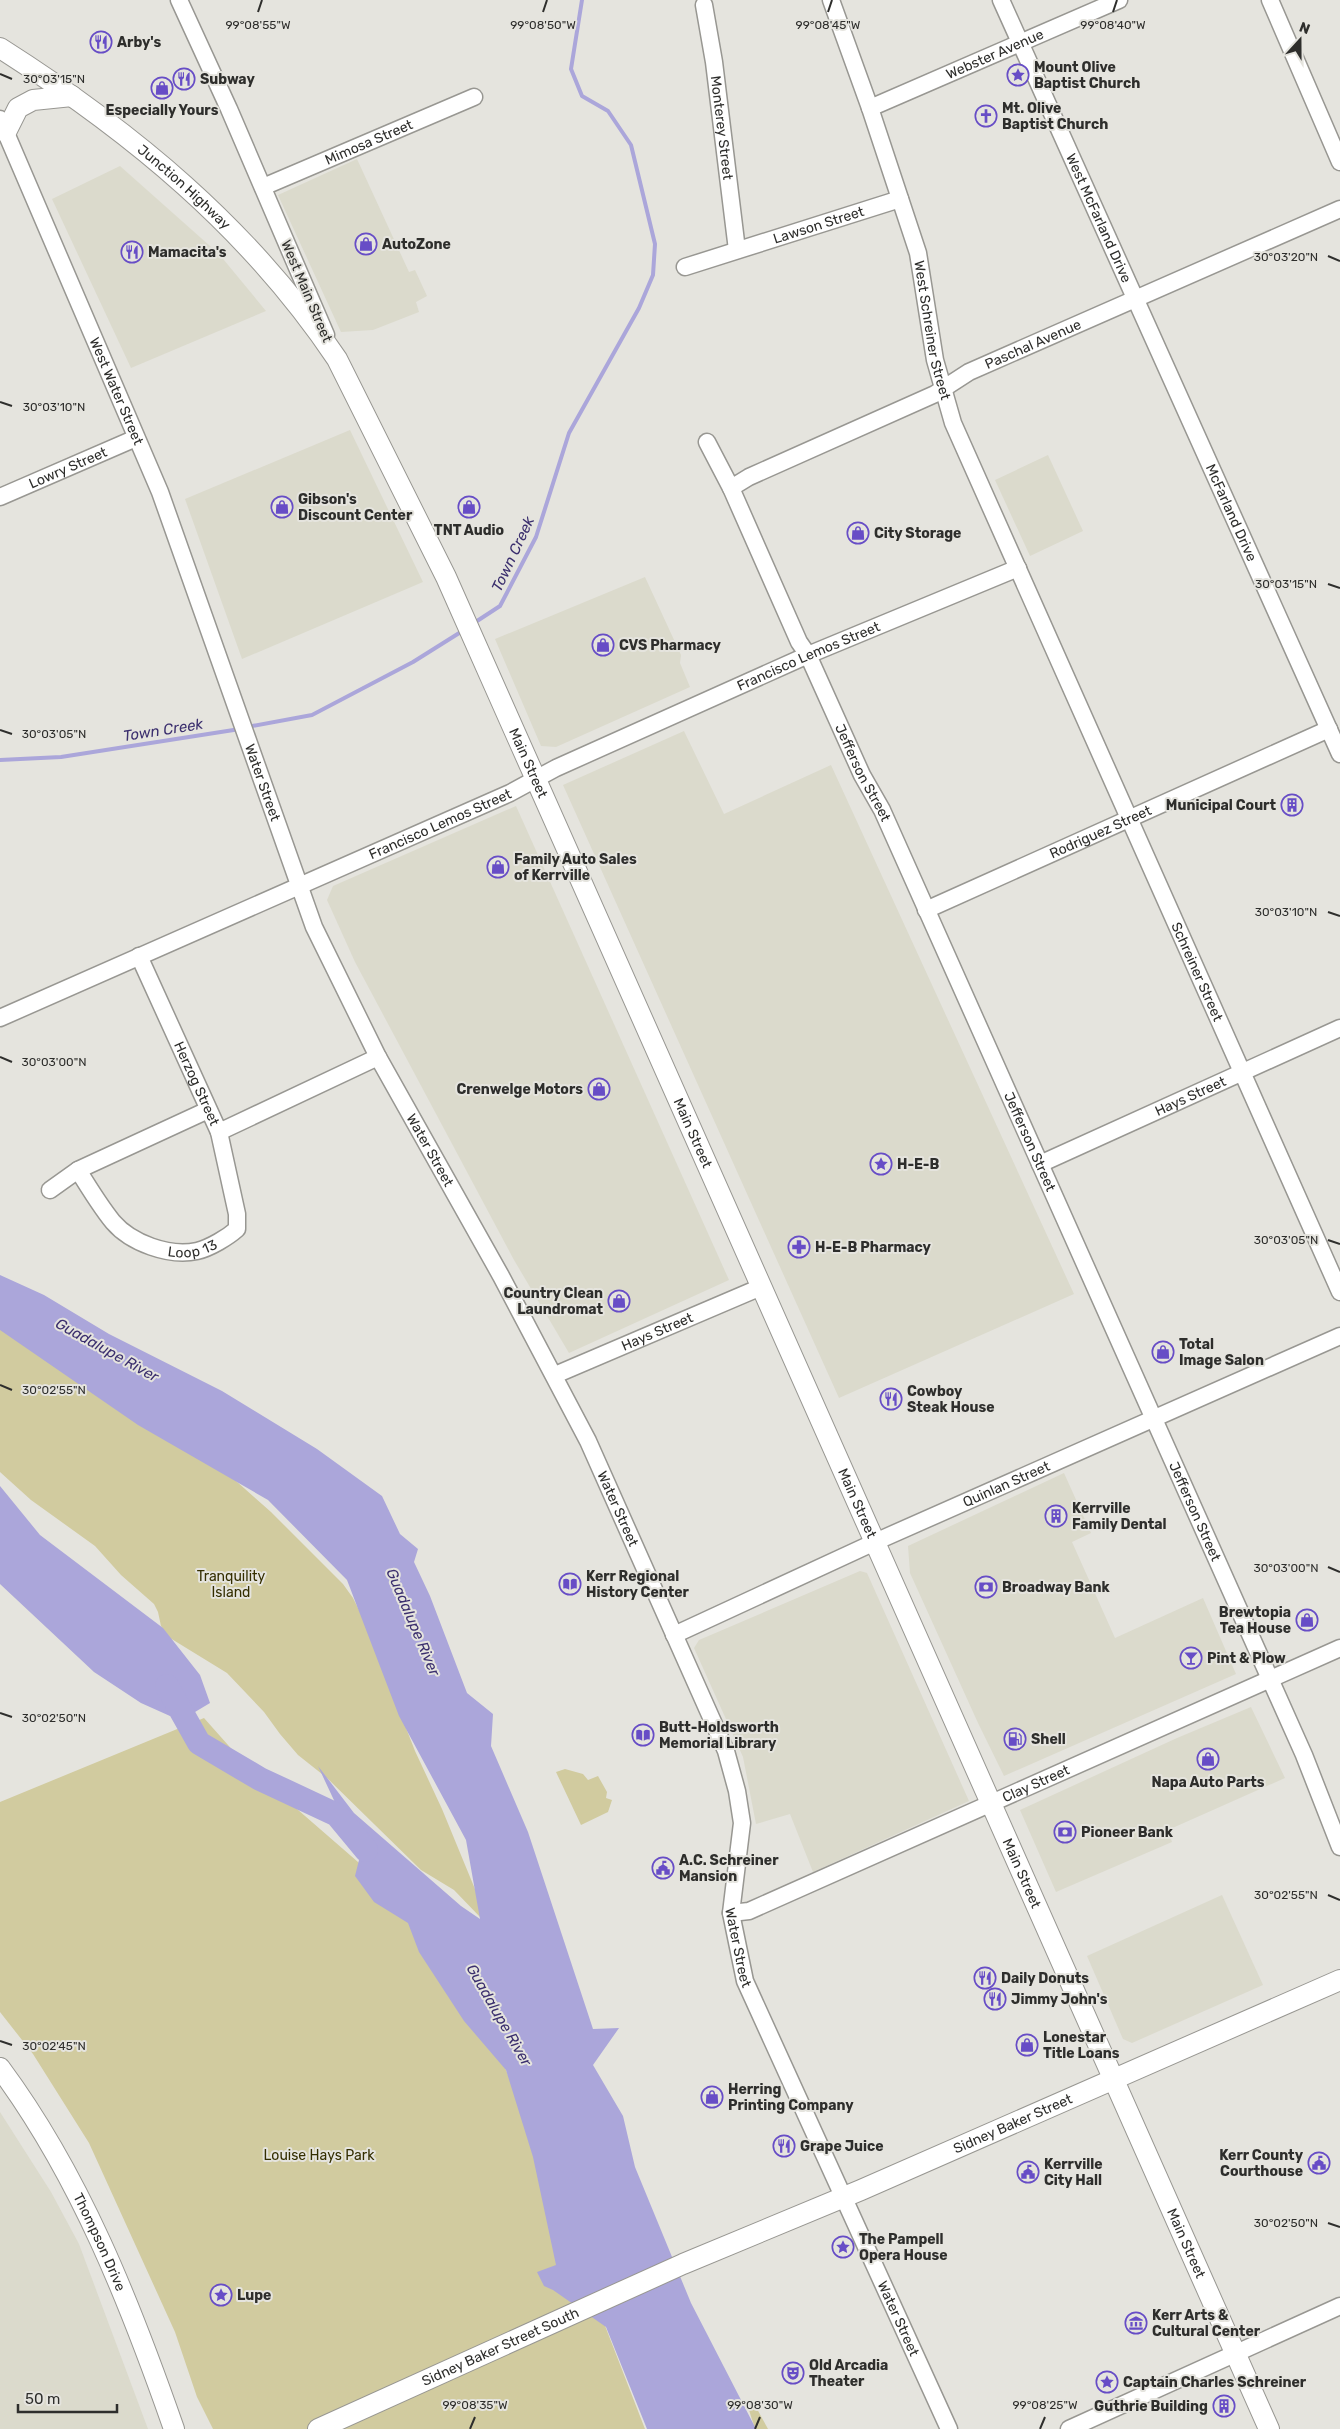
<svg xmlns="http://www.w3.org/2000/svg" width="1340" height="2429" viewBox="0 0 1340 2429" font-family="Rubik,sans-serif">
	<rect width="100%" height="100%" fill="#e5e4de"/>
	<g fill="#dbdacc">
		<polygon points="357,159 409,272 415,270 427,296 416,302 419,312 373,330 341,332 278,195"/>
		<polygon points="120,166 219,254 266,311 131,368 52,199"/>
		<polygon points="350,430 423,582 242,659 185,499"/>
		<polygon points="1048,455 1083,531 1030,556 995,480"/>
		<polygon points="645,577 681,655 680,663 690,687 556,747 541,746 495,639"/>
		<polygon points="684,731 724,814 831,765 1074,1294 839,1398 563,785"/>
		<polygon points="516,806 729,1280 569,1353 514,1260 355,962 327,900 333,886"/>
		<polygon points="1064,1473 1091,1533 1072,1542 1115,1638 1203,1598 1236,1674 1004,1776 978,1723 910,1573 908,1546"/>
		<polygon points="860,1571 867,1573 969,1801 813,1872 790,1814 756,1824 743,1757 694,1648 699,1640"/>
		<polygon points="1251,1707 1285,1778 1168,1830 1172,1842 1056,1892 1020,1810 1177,1738"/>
		<polygon points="1222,1895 1263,1985 1132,2043 1123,2039 1087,1956"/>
		<polygon points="0,2112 51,2192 79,2244 148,2429 0,2429"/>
	</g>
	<g fill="#d1cb9f">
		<polygon points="0,1321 236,1481 271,1512 343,1584 353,1598 364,1620 415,1751 442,1809 484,1911 480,1917 454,1890 421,1870 327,1778 298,1755 280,1734 264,1712 227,1673 170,1638 161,1626 158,1612 154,1604 121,1575 95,1546 31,1500 0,1472"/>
		<polygon points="204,1718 244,1763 434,1928 506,2070 645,2429 213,2429 197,2397 175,2332 89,2143 33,2054 0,2012 0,1802"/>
		<polygon points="565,1769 583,1774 588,1780 598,1776 607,1792 606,1798 612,1800 608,1812 581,1825 556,1772"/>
		<polygon points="756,2407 768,2429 755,2429 749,2410"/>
	</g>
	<g fill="#aba6da">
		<polygon points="0,1275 44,1295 109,1334 222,1391 317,1449 382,1496 400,1534 418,1549 414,1562 430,1596 467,1693 493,1714 491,1746 528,1832 593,2029 619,2028 593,2065 623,2116 635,2167 691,2303 756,2429 647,2429 606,2327 553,2290 544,2286 537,2272 556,2265 533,2157 506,2070 464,2021 419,1952 408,1923 374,1902 355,1876 360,1856 318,1766 354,1813 461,1906 480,1919 466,1840 399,1716 347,1580 268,1500 138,1425 0,1330"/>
		<polygon points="0,1486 40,1535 163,1628 200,1675 210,1703 190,1715 170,1716 141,1703 94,1672 0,1584"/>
	</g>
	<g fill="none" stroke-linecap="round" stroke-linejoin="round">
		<g stroke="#aba6da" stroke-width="4">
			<polyline points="474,623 500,606 536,537 569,433 639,308 653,275 655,244 631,145 608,111 582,96 571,69 582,0"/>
			<polyline points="247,727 312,715 413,662 464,630"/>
			<polyline points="0,760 61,757 240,729"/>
		</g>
		<polyline stroke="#aba6da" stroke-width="24" points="167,1686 199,1743 260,1779 337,1815 366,1850"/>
		<g stroke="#989792" stroke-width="19">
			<g id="minor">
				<polyline points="179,0 229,109 326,335"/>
				<path id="s1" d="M831 0 870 108 918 253 935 360 953 423 1340 1292"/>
				<path id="s2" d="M1001 0 1340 754"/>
				<polyline points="1270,0 1340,162"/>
				<path id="s3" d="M704 5 714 62 737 250"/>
				<path id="s4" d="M870 108 1119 0"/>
				<path id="s5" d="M0 119 160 492 314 927 378 1057 501 1276 588 1441 726 1751 737 1791 742 1823 731 1913 745 1981 949 2429"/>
				<path id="s6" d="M263 187 474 97"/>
				<path id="s7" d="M685 267 900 199"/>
				<path id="s8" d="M707 442 731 488 799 642 808 655 862 775 882 810 1304 1755 1340 1847"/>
				<path id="s9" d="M731 488 749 477 935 394 969 372 1340 209"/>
				<path id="s10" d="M0 497 136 438"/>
				<path id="s11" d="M926 910 1329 729"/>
				<path id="s12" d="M139 956 219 1132 378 1057"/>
				<path id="s13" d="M0 1018 510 793 556 768 808 655 1018 568"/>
				<path id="s14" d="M208 1110 78 1170C89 1188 100 1206 113 1222 131 1243 169 1257 197 1251 210 1248 228 1237 237 1229V1214L219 1132"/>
				<path id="s15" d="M1040 1164 1340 1028"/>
				<polyline points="50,1190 78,1170"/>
				<path id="s16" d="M555 1375 761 1287"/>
				<path id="s17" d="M674 1635 875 1542 1340 1336"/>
				<path id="s18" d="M731 1913 749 1911 1340 1648"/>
				<polyline points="1069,2429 1340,2306"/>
			</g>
		</g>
		<g stroke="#989792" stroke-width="22">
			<g id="major">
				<path id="s19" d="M0 48C132 132 249 228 337 359L446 577 1269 2429"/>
				<polyline points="6,132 18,108 33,100 72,96"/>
				<path id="s20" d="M0 2068C80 2176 130 2303 174 2429"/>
				<path id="s21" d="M318 2429 683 2264 861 2190 1340 1980"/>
			</g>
		</g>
		<use href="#minor" stroke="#fff" stroke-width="16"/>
		<use href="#major" stroke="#fff" stroke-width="20"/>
	</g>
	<path fill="none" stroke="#2e2e2c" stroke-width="2" d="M258 12 262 0M543 12 547 0M828 12 832 0M1113 12 1117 0M0 74 12 79M1328 256 1340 261M0 402 12 406M1328 584 1340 588M0 730 12 734M1328 912 1340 916M0 1057 12 1062M1328 1240 1340 1244M0 1385 12 1390M1328 1567 1340 1572M0 1713 12 1717M1328 1895 1340 1900M0 2041 12 2045M1328 2223 1340 2227M470 2429 475 2417M755 2429 760 2417M1040 2429 1045 2417"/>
	<defs>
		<g id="restaurant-ring" transform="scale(1.125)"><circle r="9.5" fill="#e5e4de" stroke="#674dc6" stroke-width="1.5"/><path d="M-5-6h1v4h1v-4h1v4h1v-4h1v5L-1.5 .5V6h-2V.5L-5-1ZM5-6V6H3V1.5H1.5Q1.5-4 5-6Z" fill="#674dc6"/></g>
		<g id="sight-ring" transform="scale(1.125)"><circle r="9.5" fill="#e5e4de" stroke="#674dc6" stroke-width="1.5"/><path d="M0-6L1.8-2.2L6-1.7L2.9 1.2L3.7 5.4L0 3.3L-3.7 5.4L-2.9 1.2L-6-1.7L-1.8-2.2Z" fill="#674dc6"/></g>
		<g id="shop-ring" transform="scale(1.125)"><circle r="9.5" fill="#e5e4de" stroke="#674dc6" stroke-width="1.5"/><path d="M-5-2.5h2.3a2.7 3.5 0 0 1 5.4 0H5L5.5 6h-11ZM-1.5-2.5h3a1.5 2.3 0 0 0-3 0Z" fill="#674dc6"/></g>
		<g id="church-ring" transform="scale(1.125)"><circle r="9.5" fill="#e5e4de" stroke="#674dc6" stroke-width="1.5"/><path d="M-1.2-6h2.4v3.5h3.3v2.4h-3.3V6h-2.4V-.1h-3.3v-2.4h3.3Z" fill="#674dc6"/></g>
		<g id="building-ring" transform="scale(1.125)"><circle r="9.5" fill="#e5e4de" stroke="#674dc6" stroke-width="1.5"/><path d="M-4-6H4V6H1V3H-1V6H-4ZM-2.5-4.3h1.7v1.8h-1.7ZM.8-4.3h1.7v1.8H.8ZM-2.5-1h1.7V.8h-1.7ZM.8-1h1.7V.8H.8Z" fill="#674dc6"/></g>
		<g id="pharmacy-ring" transform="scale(1.125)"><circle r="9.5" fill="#e5e4de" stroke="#674dc6" stroke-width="1.5"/><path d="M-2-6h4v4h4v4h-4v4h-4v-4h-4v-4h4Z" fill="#674dc6"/></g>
		<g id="library-ring" transform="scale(1.125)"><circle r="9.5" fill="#e5e4de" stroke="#674dc6" stroke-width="1.5"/><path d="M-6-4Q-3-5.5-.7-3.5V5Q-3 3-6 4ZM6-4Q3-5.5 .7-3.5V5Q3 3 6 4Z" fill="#674dc6"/></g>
		<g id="bank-ring" transform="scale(1.125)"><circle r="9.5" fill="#e5e4de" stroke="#674dc6" stroke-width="1.5"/><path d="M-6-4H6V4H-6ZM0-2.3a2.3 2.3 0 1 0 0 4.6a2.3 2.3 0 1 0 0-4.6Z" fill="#674dc6"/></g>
		<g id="bar-ring" transform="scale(1.125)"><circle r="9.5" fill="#e5e4de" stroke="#674dc6" stroke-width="1.5"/><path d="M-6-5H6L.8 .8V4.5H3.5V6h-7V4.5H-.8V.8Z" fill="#674dc6"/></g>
		<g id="fuel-ring" transform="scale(1.125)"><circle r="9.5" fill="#e5e4de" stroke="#674dc6" stroke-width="1.5"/><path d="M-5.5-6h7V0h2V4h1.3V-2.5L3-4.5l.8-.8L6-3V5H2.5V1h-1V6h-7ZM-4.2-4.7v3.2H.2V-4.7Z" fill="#674dc6"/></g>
		<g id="civic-ring" transform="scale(1.125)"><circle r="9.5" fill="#e5e4de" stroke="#674dc6" stroke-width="1.5"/><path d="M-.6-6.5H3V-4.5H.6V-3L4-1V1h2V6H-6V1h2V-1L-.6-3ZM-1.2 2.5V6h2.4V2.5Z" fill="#674dc6"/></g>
		<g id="museum-ring" transform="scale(1.125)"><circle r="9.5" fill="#e5e4de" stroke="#674dc6" stroke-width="1.5"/><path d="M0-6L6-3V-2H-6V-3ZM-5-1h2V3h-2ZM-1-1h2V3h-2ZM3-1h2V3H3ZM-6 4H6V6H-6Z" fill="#674dc6"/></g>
		<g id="theatre-ring" transform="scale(1.125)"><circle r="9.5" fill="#e5e4de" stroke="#674dc6" stroke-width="1.5"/><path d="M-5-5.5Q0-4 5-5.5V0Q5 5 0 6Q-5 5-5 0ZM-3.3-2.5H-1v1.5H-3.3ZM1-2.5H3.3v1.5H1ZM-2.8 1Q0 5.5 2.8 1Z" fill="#674dc6"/></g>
	</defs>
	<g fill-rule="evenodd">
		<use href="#restaurant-ring" x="101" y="42"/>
		<use href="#sight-ring" x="1018" y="75"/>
		<use href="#restaurant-ring" x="184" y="79"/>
		<use href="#shop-ring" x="162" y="88"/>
		<use href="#church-ring" x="986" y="116"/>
		<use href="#shop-ring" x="366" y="244"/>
		<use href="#restaurant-ring" x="132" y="252"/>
		<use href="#shop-ring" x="282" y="507"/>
		<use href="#shop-ring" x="469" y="507"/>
		<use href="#shop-ring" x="858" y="533"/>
		<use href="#shop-ring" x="603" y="645"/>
		<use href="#building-ring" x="1292" y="805"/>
		<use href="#shop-ring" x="498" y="867"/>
		<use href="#shop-ring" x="599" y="1089"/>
		<use href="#sight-ring" x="881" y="1164"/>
		<use href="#pharmacy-ring" x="799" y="1247"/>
		<use href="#shop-ring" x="619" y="1301"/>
		<use href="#shop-ring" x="1163" y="1352"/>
		<use href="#restaurant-ring" x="891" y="1399"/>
		<use href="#building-ring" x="1056" y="1516"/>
		<use href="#library-ring" x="570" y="1584"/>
		<use href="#bank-ring" x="986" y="1587"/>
		<use href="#shop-ring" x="1307" y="1620"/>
		<use href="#bar-ring" x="1191" y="1658"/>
		<use href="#library-ring" x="643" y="1735"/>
		<use href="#fuel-ring" x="1015" y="1739"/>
		<use href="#shop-ring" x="1208" y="1759"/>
		<use href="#bank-ring" x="1065" y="1832"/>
		<use href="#civic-ring" x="663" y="1868"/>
		<use href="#restaurant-ring" x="985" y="1978"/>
		<use href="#restaurant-ring" x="995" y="1999"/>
		<use href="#shop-ring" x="1027" y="2045"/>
		<use href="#shop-ring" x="712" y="2097"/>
		<use href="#restaurant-ring" x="784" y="2146"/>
		<use href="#civic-ring" x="1319" y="2163"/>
		<use href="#civic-ring" x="1028" y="2172"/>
		<use href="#sight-ring" x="843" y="2247"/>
		<use href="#sight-ring" x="221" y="2295"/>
		<use href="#museum-ring" x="1136" y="2323"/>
		<use href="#theatre-ring" x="793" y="2373"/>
		<use href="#sight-ring" x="1107" y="2382"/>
		<use href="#building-ring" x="1224" y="2406"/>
	</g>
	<g text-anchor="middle" stroke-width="4" stroke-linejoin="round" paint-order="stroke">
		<g font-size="14" font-weight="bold" fill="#2e2e2c" stroke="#e5e4de" text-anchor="start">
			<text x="117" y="47">Arby's</text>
			<text x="1034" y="72">Mount Olive<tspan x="1034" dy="16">Baptist Church</tspan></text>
			<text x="200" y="84">Subway</text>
			<text x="1002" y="113">Mt. Olive<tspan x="1002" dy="16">Baptist Church</tspan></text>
			<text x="162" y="115" text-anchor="middle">Especially Yours</text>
			<text x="382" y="249">AutoZone</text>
			<text x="148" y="257">Mamacita's</text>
			<text x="298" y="504">Gibson's<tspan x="298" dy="16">Discount Center</tspan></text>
			<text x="469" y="535" text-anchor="middle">TNT Audio</text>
			<text x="874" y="538">City Storage</text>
			<text x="619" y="650">CVS Pharmacy</text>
			<text x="1276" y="810" text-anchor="end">Municipal Court</text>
			<text x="514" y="864">Family Auto Sales<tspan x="514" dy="16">of Kerrville</tspan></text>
			<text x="583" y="1094" text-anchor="end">Crenwelge Motors</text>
			<text x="897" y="1169">H-E-B</text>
			<text x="815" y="1252">H-E-B Pharmacy</text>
			<text x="603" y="1298" text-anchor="end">Country Clean<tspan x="603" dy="16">Laundromat</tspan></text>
			<text x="1179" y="1349">Total<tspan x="1179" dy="16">Image Salon</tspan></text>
			<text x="907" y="1396">Cowboy<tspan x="907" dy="16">Steak House</tspan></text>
			<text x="1072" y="1513">Kerrville<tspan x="1072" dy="16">Family Dental</tspan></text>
			<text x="586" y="1581">Kerr Regional<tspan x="586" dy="16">History Center</tspan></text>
			<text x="1002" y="1592">Broadway Bank</text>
			<text x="1291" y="1617" text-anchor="end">Brewtopia<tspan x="1291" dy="16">Tea House</tspan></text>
			<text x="1207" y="1663">Pint &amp; Plow</text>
			<text x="659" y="1732">Butt-Holdsworth<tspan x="659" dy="16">Memorial Library</tspan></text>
			<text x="1031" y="1744">Shell</text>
			<text x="1208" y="1787" text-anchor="middle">Napa Auto Parts</text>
			<text x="1081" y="1837">Pioneer Bank</text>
			<text x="679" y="1865">A.C. Schreiner<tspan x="679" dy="16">Mansion</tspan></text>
			<text x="1001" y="1983">Daily Donuts</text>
			<text x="1011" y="2004">Jimmy John's</text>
			<text x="1043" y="2042">Lonestar<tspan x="1043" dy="16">Title Loans</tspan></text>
			<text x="728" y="2094">Herring<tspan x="728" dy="16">Printing Company</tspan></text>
			<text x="800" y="2151">Grape Juice</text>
			<text x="1303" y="2160" text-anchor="end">Kerr County<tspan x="1303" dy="16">Courthouse</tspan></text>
			<text x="1044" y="2169">Kerrville<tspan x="1044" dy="16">City Hall</tspan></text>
			<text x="859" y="2244">The Pampell<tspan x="859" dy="16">Opera House</tspan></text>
			<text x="237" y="2300">Lupe</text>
			<text x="1152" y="2320">Kerr Arts &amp;<tspan x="1152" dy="16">Cultural Center</tspan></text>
			<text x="809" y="2370">Old Arcadia<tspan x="809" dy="16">Theater</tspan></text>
			<text x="1123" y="2387">Captain Charles Schreiner</text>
			<text x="1208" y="2411" text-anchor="end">Guthrie Building</text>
		</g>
		<g font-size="14" fill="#2e2e2c" stroke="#e5e4de">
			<text dy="5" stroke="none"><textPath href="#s4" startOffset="136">Webster Avenue</textPath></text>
			<text dy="5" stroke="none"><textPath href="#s3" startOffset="124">Monterey Street</textPath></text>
			<text dy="5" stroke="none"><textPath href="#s6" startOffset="115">Mimosa Street</textPath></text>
			<text dy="5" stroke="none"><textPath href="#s19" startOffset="231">Junction Highway</textPath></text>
			<text dy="5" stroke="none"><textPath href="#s2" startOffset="239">West McFarland Drive</textPath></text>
			<text dy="5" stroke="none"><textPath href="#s7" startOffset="140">Lawson Street</textPath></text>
			<text transform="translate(307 291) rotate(67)" y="5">West Main Street</text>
			<text dy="5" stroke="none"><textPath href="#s1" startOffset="346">West Schreiner Street</textPath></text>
			<text dy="5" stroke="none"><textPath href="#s9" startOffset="335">Paschal Avenue</textPath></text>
			<text dy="5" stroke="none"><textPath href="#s5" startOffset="296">West Water Street</textPath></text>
			<text dy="5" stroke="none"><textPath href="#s10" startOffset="74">Lowry Street</textPath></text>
			<text dy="5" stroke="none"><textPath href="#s2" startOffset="562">McFarland Drive</textPath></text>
			<text dy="5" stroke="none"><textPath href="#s13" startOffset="886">Francisco Lemos Street</textPath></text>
			<text dy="5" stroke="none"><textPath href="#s19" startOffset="909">Main Street</textPath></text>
			<text dy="5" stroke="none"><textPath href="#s8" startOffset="366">Jefferson Street</textPath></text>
			<text dy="5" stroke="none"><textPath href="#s5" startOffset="714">Water Street</textPath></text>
			<text dy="5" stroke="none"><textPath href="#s13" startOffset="481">Francisco Lemos Street</textPath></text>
			<text dy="5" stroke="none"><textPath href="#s11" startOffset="191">Rodriguez Street</textPath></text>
			<text dy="5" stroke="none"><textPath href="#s1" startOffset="1042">Schreiner Street</textPath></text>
			<text dy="5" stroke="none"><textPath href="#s12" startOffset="140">Herzog Street</textPath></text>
			<text dy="5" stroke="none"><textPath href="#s15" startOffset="165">Hays Street</textPath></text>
			<text dy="5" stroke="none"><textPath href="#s19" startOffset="1314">Main Street</textPath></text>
			<text dy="5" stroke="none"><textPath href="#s8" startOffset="771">Jefferson Street</textPath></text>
			<text dy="5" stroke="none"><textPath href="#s5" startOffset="1119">Water Street</textPath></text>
			<text dy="5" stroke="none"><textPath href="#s14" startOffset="294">Loop 13</textPath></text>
			<text dy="5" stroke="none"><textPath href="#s16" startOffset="111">Hays Street</textPath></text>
			<text dy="5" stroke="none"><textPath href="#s17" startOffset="365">Quinlan Street</textPath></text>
			<text dy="5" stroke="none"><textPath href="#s19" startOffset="1719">Main Street</textPath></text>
			<text dy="5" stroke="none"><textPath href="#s5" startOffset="1524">Water Street</textPath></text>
			<text dy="5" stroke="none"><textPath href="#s8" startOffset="1176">Jefferson Street</textPath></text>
			<text dy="5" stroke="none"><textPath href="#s18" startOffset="332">Clay Street</textPath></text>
			<text dy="5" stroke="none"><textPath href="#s19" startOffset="2124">Main Street</textPath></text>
			<text dy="5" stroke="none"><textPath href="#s5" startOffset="1989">Water Street</textPath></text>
			<text dy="5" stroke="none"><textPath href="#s21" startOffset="759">Sidney Baker Street</textPath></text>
			<text dy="5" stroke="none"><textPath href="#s20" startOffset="201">Thompson Drive</textPath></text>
			<text dy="5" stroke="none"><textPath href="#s19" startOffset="2529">Main Street</textPath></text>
			<text dy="5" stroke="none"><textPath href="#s5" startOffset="2394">Water Street</textPath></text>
			<text dy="5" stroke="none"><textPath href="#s21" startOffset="200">Sidney Baker Street South</textPath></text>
		</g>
		<g font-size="14" fill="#342e00" stroke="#e5e4de">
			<text x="231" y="1581">Tranquility<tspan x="231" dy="16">Island</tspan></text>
			<text x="319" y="2160">Louise Hays Park</text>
		</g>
		<g font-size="15" font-style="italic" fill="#3b2f6e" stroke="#e5e4de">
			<text transform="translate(513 554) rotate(-65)" y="5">Town Creek</text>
			<text transform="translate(163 730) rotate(-9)" y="5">Town Creek</text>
			<text transform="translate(107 1350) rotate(29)" y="5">Guadalupe River</text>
			<text transform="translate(413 1622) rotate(67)" y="5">Guadalupe River</text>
			<text transform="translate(499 2015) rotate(60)" y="5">Guadalupe River</text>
		</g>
	</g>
	<g font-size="12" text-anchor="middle" fill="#2e2e2c" stroke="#e5e4de" stroke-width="4" stroke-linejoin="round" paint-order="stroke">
		<text x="543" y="29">99°08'50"W</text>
		<text x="258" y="29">99°08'55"W</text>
		<text x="828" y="29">99°08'45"W</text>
		<text x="1113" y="29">99°08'40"W</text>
		<text x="54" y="83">30°03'15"N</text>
		<text x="1286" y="261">30°03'20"N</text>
		<text x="54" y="411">30°03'10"N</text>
		<text x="1286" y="588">30°03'15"N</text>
		<text x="54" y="738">30°03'05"N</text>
		<text x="1286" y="916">30°03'10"N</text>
		<text x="54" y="1066">30°03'00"N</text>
		<text x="1286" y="1244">30°03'05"N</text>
		<text x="54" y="1394">30°02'55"N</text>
		<text x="1286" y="1572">30°03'00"N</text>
		<text x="54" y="1722">30°02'50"N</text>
		<text x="1286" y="1899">30°02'55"N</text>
		<text x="54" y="2050">30°02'45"N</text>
		<text x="1286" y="2227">30°02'50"N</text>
		<text x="475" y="2409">99°08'35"W</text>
		<text x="760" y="2409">99°08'30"W</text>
		<text x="1045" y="2409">99°08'25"W</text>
	</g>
	<g transform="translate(1300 40) rotate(21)" stroke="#e5e4de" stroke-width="4" paint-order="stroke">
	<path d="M0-4L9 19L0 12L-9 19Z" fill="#2e2e2c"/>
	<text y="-8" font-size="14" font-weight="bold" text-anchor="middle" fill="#2e2e2c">N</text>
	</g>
	<path d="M18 2404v8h99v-8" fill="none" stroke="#2e2e2c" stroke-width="2.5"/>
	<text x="25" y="2404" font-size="15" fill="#2e2e2c" stroke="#e5e4de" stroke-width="4" paint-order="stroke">50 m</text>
</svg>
